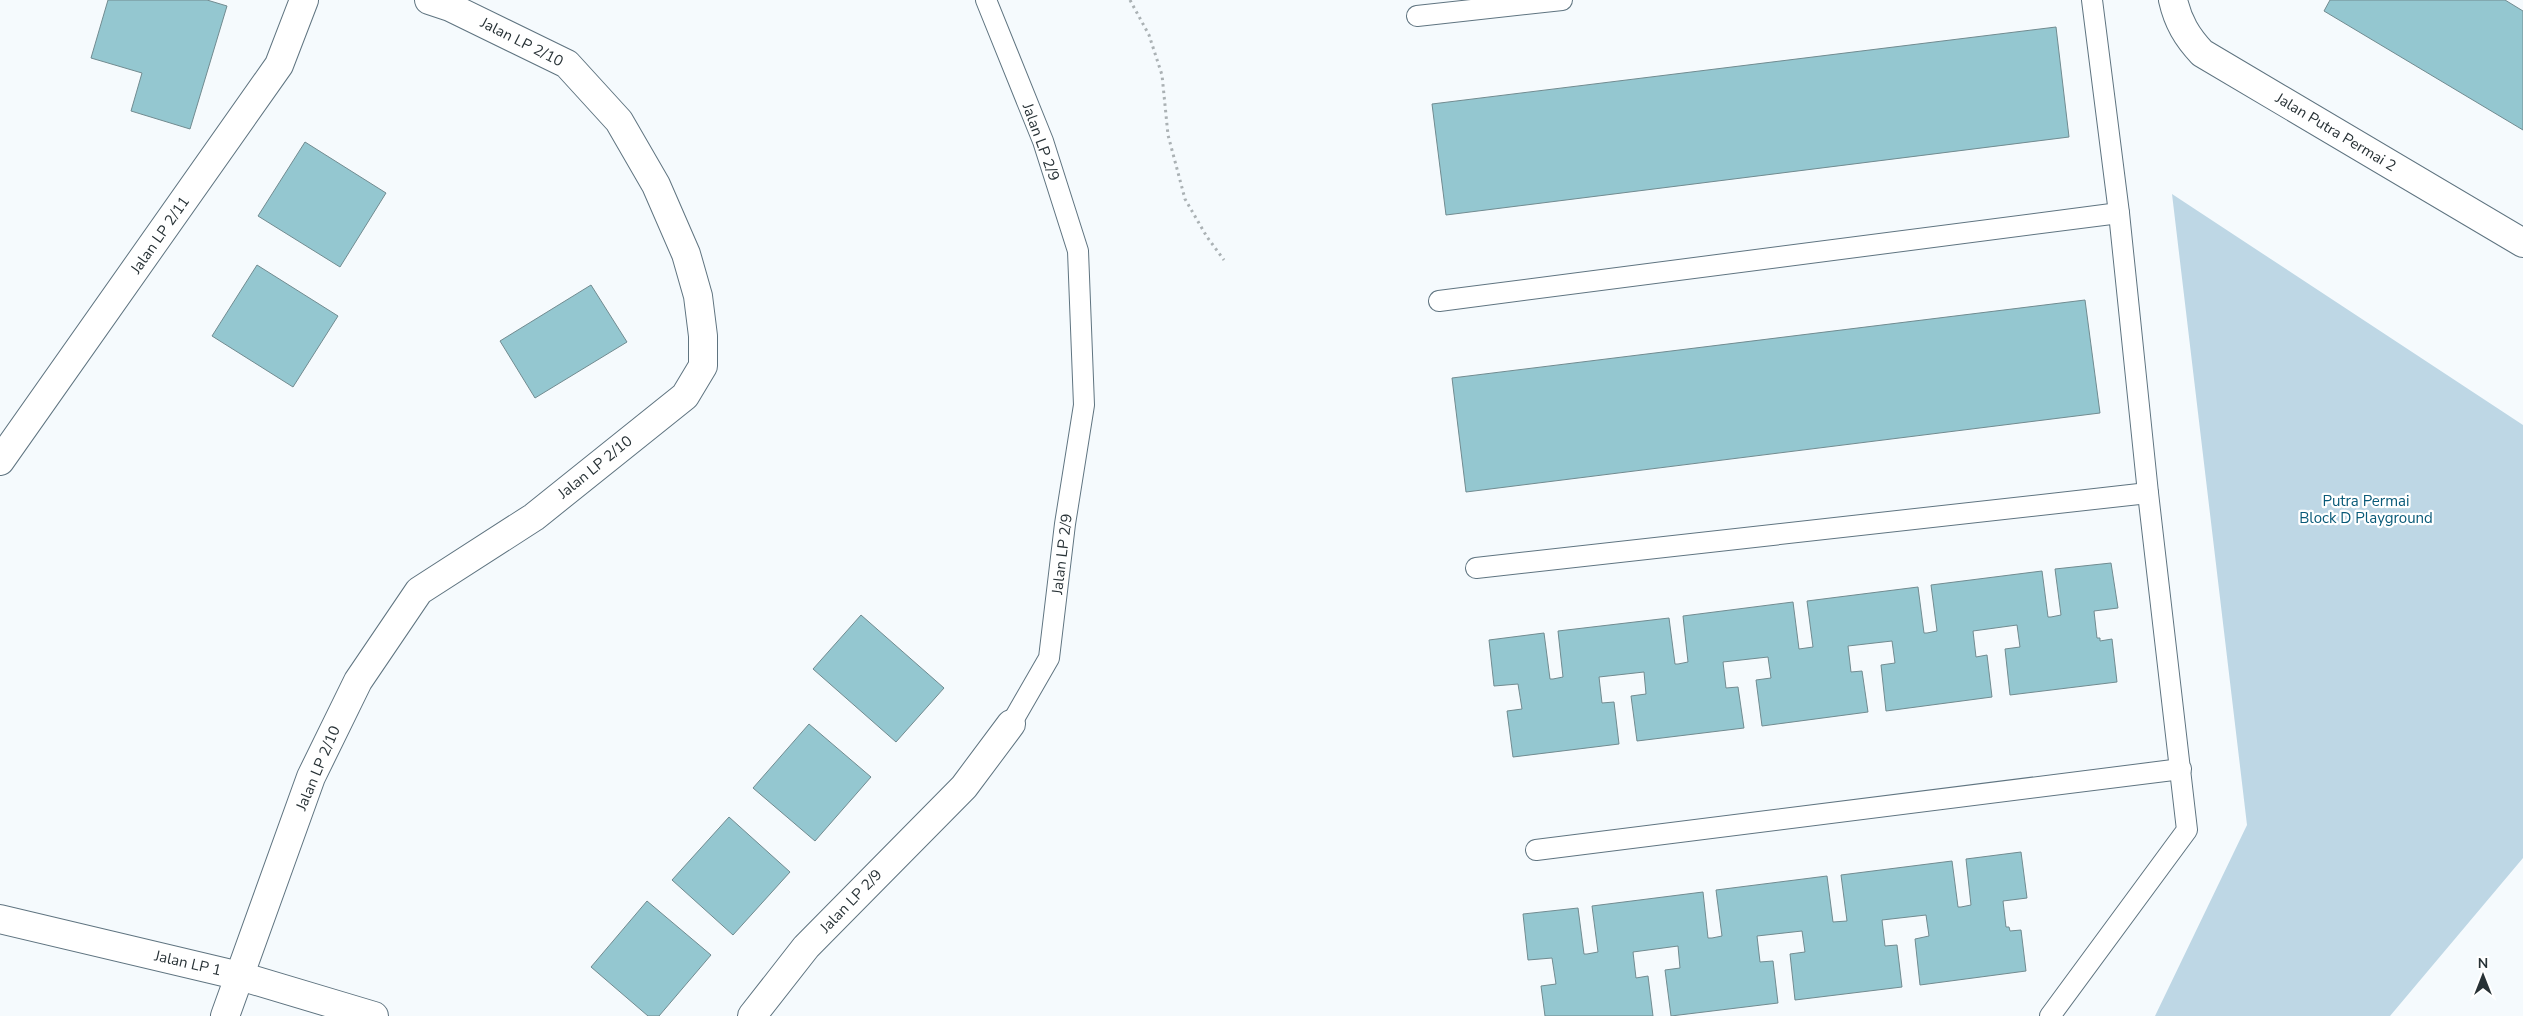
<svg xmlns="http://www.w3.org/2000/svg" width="2523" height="1016" viewBox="0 0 2523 1016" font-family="'Nunito Sans',sans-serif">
	<rect width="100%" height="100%" fill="#f5fafd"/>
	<polygon fill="#bed7e5" points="2172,194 2523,425 2523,858 2390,1016 2155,1016 2247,825"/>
	<g fill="#94c7d0" stroke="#718b90">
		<polygon points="108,0 207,0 227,6 190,129 131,111 142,73 91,58"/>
		<polygon points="2330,0 2505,0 2523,11 2523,130 2324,11"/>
		<polygon points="2056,27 2069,137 1446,215 1432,104"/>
		<polygon points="305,142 386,193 340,267 258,216"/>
		<polygon points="257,265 338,316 293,387 212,336"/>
		<polygon points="591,285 627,342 535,398 500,341"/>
		<polygon points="2085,300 2100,413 1466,492 1452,378"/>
		<polygon points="2111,563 2118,608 2094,611 2097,638 2100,638 2100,641 2112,639 2117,682 2010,695 2005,649 2020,647 2017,625 1973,631 1976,657 1987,655 1992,697 1886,711 1881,665 1895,663 1892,641 1848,646 1851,672 1862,671 1868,712 1762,726 1756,680 1771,678 1768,657 1723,662 1726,688 1738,687 1744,728 1637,741 1631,696 1646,694 1644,672 1599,677 1602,703 1614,702 1619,744 1513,757 1507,711 1522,709 1518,684 1494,686 1489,640 1544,633 1550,679 1553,679 1563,677 1558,631 1669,618 1675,664 1678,664 1688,662 1683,616 1793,602 1799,649 1813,647 1807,601 1918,587 1924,633 1927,633 1937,631 1931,585 2042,571 2048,617 2051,617 2061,615 2055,569"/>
		<polygon points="861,615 944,688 896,742 813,669"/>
		<polygon points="809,724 871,777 815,841 753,788"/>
		<polygon points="729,817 790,872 733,935 672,880"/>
		<polygon points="2021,852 2027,898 2003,901 2006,927 2009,927 2010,931 2021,930 2026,971 1920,985 1915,939 1929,936 1926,915 1882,920 1885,946 1897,945 1902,987 1795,1000 1790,954 1805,952 1802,931 1757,936 1760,962 1773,961 1778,1003 1671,1016 1665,970 1680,968 1678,946 1633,952 1636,978 1648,976 1653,1016 1545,1016 1541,986 1556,984 1552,958 1528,960 1523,914 1578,908 1584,954 1587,954 1598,952 1592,906 1703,892 1708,938 1712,938 1722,936 1716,890 1827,876 1833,922 1847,921 1841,875 1952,861 1958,907 1961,907 1971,905 1966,859"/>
		<polygon points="647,901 711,955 659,1016 648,1016 591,967"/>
	</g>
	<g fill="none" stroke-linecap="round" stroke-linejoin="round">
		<g stroke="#5f7480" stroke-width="22">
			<g id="service">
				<polyline points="986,0 1043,141 1078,251 1084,405 1065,524 1049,658 1011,724"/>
				<polyline points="1417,16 1562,0"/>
				<polyline points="1439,301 2119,213"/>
				<polyline points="1476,568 2148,493"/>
				<polyline points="1536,850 2181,769"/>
				<polyline points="2050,1016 2187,830 2148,493 2119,213 2092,0"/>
			</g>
		</g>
		<g stroke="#5f7480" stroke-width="30">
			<g id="minor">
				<path d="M2173 0C2178 22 2187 37 2202 53L2523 243"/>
				<polyline points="0,461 279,65 304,0"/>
				<polyline points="0,919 240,976 374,1016"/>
				<polyline points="225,1016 311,777 358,681 419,591 534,517 685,396 703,366 703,336 698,296 686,254 656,185 619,121 567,64 450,7 429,0"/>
				<polyline points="752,1016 806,947 964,787 1011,724"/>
			</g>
		</g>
		<polyline stroke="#aab1b4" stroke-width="3" stroke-dasharray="2.5 4" stroke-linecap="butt" points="1130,0 1149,35 1162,75 1168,135 1185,199 1207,237 1224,260"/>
		<use href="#service" stroke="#fff" stroke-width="20"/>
		<use href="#minor" stroke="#fff" stroke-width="28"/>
	</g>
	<g text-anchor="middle" stroke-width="4.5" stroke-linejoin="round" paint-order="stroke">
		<g font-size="15" fill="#283236" stroke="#fff">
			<text transform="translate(522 42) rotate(27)" y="5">Jalan LP 2/10</text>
			<text transform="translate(2336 132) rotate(31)" y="5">Jalan Putra Permai 2</text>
			<text transform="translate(1041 142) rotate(70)" y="5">Jalan LP 2/9</text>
			<text transform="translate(160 235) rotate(-55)" y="5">Jalan LP 2/11</text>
			<text transform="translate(595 467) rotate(-39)" y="5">Jalan LP 2/10</text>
			<text transform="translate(1062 554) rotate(-83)" y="5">Jalan LP 2/9</text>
			<text transform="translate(318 768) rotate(-67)" y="5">Jalan LP 2/10</text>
			<text transform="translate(851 901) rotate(-46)" y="5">Jalan LP 2/9</text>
			<text transform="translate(188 963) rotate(13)" y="5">Jalan LP 1</text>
		</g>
		<g font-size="15" fill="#095a78" stroke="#fff">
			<text x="2366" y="506">Putra Permai<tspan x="2366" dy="17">Block D Playground</tspan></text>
		</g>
	</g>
	<g transform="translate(2483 976)" stroke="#ffffff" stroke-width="4" paint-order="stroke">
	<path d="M0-4L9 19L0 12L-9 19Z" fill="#283236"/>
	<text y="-8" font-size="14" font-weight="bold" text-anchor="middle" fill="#283236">N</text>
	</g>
</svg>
